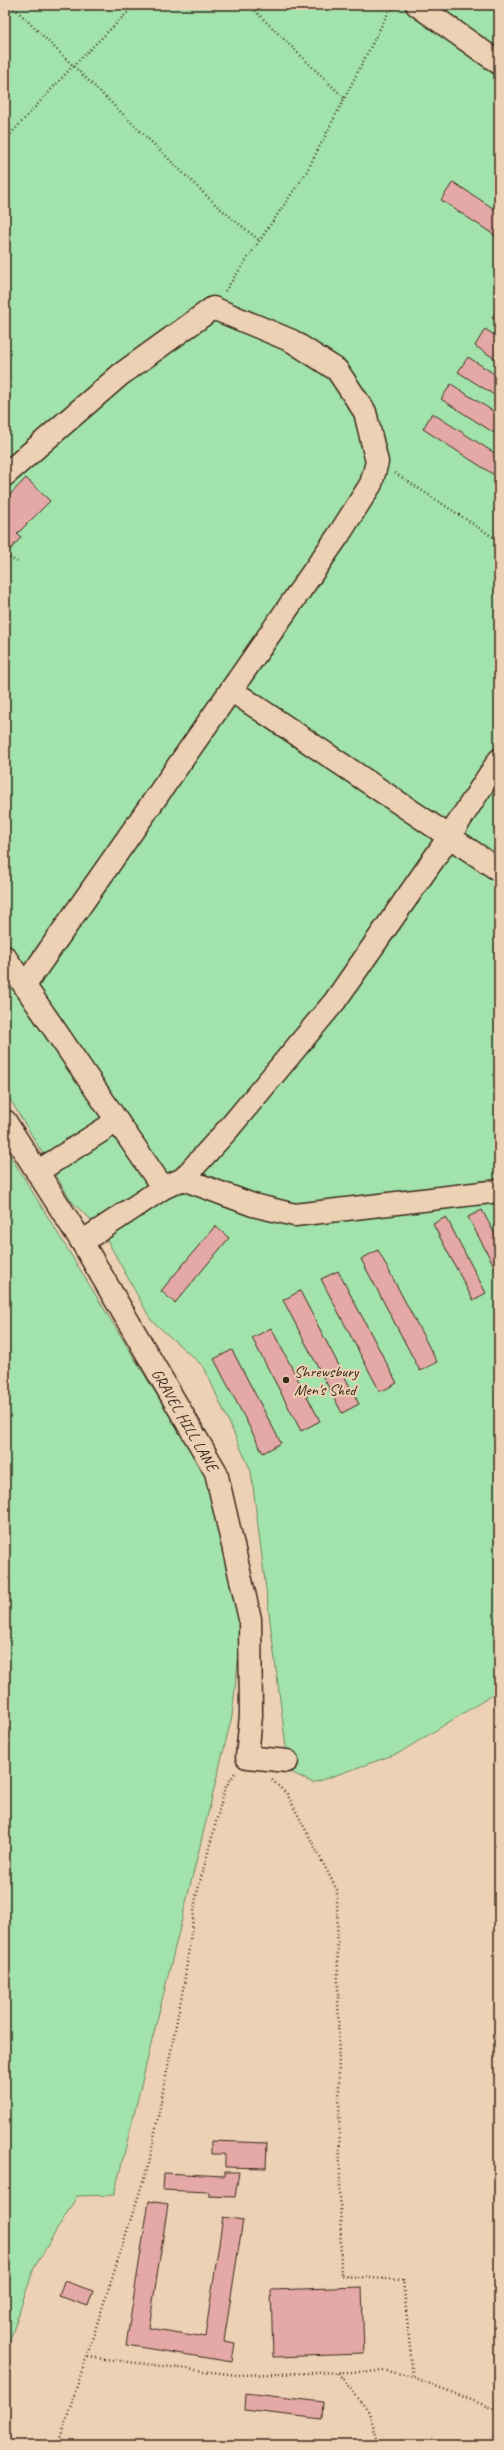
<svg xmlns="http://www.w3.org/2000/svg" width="504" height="2450" viewBox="0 0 504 2450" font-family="Caveat,sans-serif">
	<rect width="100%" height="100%" fill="#edd1b4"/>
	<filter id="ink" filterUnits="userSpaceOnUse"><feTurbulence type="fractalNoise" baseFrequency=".025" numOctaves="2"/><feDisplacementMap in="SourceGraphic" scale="8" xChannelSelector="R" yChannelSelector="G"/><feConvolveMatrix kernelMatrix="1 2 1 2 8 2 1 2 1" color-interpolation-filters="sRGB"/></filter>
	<g filter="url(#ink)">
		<g fill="#a2e3ab" stroke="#6e8664">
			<polygon points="5,5 499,5 499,1691 399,1753 313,1783 289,1771 251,1471 204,1367 151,1320 101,1229 72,1202 5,1091"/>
			<polygon points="5,1147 207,1477 242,1625 232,1716 114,2195 77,2196 34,2268 5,2355"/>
		</g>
		<g fill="#e4a9a6" stroke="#3b2a1e">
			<polygon points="453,182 499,212 499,238 441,200"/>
			<polygon points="499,306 499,323 492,318"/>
			<polygon points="485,329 499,338 499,361 475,346"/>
			<polygon points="468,357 499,377 499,398 458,372"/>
			<polygon points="451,384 499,415 499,436 441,399"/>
			<polygon points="432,413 499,456 499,478 423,429"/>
			<polygon points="26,478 50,501 17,534 21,537 5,556 5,500"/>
			<polygon points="482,1210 499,1242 499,1275 468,1217"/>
			<polygon points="446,1217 486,1293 473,1300 433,1224"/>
			<polygon points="215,1226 229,1238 175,1303 161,1291"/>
			<polygon points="378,1250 437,1362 420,1371 361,1259"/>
			<polygon points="338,1271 397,1383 380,1392 321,1279"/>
			<polygon points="300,1291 359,1404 342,1413 283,1300"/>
			<polygon points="271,1328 320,1421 301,1431 252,1338"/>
			<polygon points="232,1350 281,1443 263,1453 214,1359"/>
			<polygon points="211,2141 267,2143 266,2168 225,2167 225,2154 211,2154"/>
			<polygon points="225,2172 239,2172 235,2197 209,2196 209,2192 163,2190 164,2173 225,2176"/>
			<polygon points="149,2201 168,2204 149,2328 205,2337 223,2217 243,2220 224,2341 235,2343 232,2362 126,2345"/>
			<polygon points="64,2281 93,2291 88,2306 59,2296"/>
			<polygon points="362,2287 364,2354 273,2357 271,2290"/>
			<polygon points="245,2393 323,2402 322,2419 244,2410"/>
		</g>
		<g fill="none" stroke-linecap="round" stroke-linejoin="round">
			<g stroke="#3b2a1e" stroke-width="25">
				<g id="minor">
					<polyline points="417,5 499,63"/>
					<polyline points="5,475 120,375 213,308 292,341 337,370 365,412 377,462 371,484 338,536 231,690 499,870"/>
					<polyline points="5,957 163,1188"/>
					<polyline points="25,985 231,690"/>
					<path id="s1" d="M5 1121 82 1242 216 1472 250 1619 251 1715 247 1757 287 1761"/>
					<polyline points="37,1172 117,1121"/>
					<polyline points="183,1179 253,1205 295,1215 499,1191"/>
					<polyline points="82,1242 163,1188 183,1179 230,1127 335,1001 449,837 499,760"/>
				</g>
			</g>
			<g stroke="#3b2a1e" stroke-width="2.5" stroke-dasharray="1 3" stroke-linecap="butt">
				<polyline points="11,5 216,205 260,241"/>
				<polyline points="249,5 345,99"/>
				<polyline points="5,140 72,67 135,5"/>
				<polyline points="225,291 306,173 388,13 397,5"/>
				<polyline points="395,473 499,541"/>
				<polyline points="5,565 10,558 17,562"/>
				<polyline points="272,1780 287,1794 337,1890 341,2276 403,2280 413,2377"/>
				<polyline points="88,2357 237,2375 388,2371 413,2377 499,2411"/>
				<polyline points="338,2373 369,2412 379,2445"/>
				<polyline points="58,2445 149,2163 184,1984 196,1897 225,1788 235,1773"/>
			</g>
			<use href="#minor" stroke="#edd1b4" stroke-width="22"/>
		</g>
	</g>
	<circle fill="#3b2a1e" stroke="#edd1b4" stroke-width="1.5" cx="286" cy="1380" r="4"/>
	<g text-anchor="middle" stroke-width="4" stroke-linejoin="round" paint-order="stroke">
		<g font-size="16" fill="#3b2a1e" stroke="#edd1b4" text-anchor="start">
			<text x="294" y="1377">Shrewsbury<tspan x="294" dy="18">Men's Shed</tspan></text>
		</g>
		<g font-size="16" fill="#3b2a1e" stroke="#edd1b4">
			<text dy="6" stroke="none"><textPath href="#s1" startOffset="349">GRAVEL HILL LANE</textPath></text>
		</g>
	</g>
	<rect width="504" height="2450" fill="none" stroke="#edd1b4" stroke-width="20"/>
	<rect x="10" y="10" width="484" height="2430" fill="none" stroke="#3b2a1e" stroke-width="1.5" filter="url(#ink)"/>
</svg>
